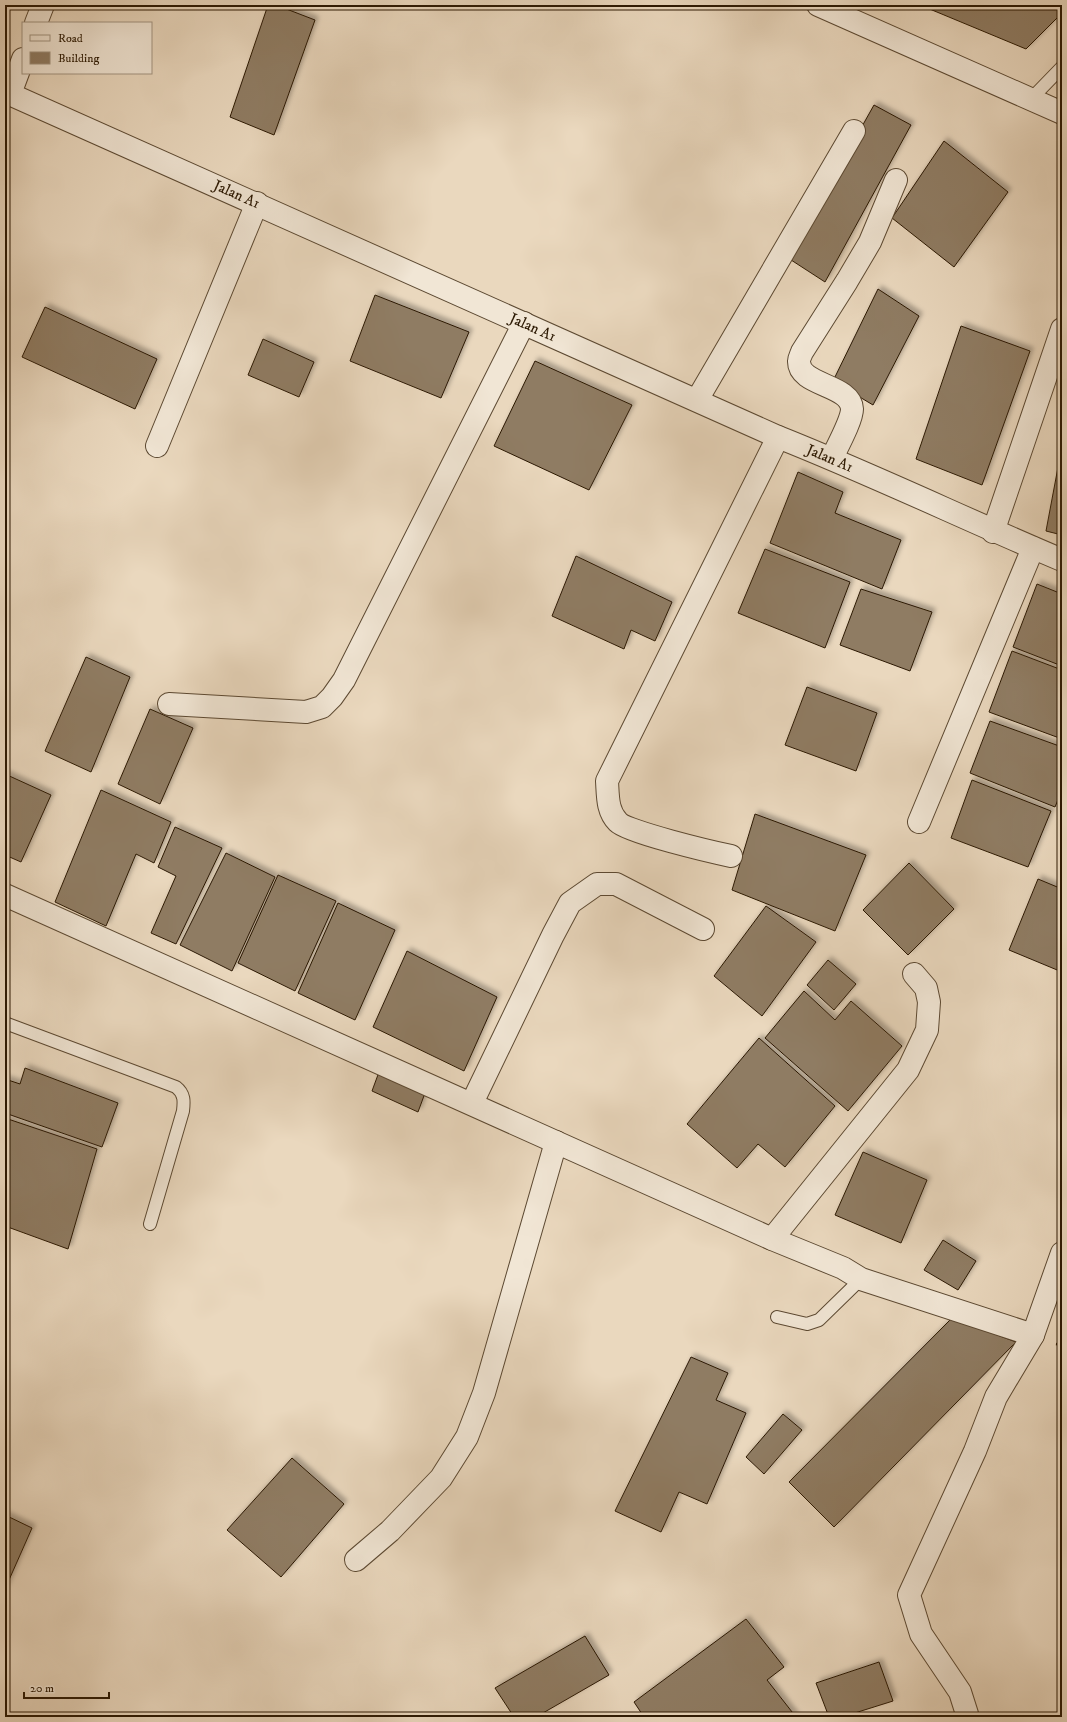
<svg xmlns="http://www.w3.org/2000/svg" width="1067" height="1722" viewBox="0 0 1067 1722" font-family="'IM FELL DW Pica',serif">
	<defs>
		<filter id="shadow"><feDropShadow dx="3.5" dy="-3.5" stdDeviation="2" flood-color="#0004"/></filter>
	</defs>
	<rect width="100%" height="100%" fill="#ead8be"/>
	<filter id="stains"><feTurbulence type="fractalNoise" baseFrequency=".005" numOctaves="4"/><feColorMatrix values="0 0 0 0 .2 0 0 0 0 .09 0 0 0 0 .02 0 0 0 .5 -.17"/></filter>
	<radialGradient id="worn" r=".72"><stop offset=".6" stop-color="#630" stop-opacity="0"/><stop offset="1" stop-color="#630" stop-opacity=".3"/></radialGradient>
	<g fill="#8f7c64" stroke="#2c1903" filter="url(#shadow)">
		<polygon points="268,5 276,5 315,20 274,135 230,117"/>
		<polygon points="920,5 1062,5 1062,13 1026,49"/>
		<polygon points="874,105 911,125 825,282 788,258"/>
		<polygon points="944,141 1008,192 954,267 892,218"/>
		<polygon points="878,289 919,316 873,405 833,381"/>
		<polygon points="375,295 469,332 441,398 350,361"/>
		<polygon points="45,307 157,359 135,409 22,357"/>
		<polygon points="961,326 1030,351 982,485 916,459"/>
		<polygon points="263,339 314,362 299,397 248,375"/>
		<polygon points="535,361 632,405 589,490 494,446"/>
		<polygon points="1062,446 1062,535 1046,531"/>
		<polygon points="798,472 843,492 835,513 901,540 882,589 770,543"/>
		<polygon points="765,549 850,582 825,648 738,613"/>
		<polygon points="576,556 672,602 655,641 631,630 624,649 552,616"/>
		<polygon points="1037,584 1062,594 1062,666 1013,647"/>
		<polygon points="861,589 932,612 910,671 840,645"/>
		<polygon points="1012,651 1062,670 1062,739 989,712"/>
		<polygon points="86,657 130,677 91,772 45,751"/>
		<polygon points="807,687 877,713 856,771 785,745"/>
		<polygon points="150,709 193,728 160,804 118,784"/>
		<polygon points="990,721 1062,747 1062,790 1055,807 970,773"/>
		<polygon points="5,774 51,795 21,862 5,855"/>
		<polygon points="972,780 1051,811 1028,867 951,838"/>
		<polygon points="101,790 171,822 154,863 136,854 106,926 55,902"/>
		<polygon points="755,814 866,855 835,931 732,890"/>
		<polygon points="175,827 222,848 176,944 151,933 176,876 158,867"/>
		<polygon points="226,853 275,877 232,971 180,945"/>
		<polygon points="909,863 954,909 908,955 863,910"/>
		<polygon points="278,875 336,901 295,991 238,963"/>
		<polygon points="1038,879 1062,889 1062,972 1009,950"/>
		<polygon points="338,903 395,930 355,1020 298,993"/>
		<polygon points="766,906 816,942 762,1016 714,976"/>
		<polygon points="407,951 497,997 464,1071 373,1027"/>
		<polygon points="828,960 856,984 834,1010 807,985"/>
		<polygon points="804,991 835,1020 851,1001 902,1046 848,1111 765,1038"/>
		<polygon points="759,1038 835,1106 785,1167 758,1144 737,1168 687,1124"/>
		<polygon points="25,1068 118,1103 102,1147 5,1113 5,1079 20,1084"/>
		<polygon points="379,1072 425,1093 418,1112 372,1091"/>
		<polygon points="5,1118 97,1149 68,1249 5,1226"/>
		<polygon points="863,1152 927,1180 901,1243 835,1215"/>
		<polygon points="943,1240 976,1261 958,1290 924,1270"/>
		<polygon points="952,1318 1016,1342 834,1527 789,1482"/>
		<polygon points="691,1357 728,1373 716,1400 746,1413 707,1504 679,1492 661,1532 615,1511"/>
		<polygon points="783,1414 802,1430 764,1474 746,1457"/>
		<polygon points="292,1458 344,1504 281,1577 227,1530"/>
		<polygon points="5,1515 32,1528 5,1589"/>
		<polygon points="746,1619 784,1667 767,1680 796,1717 644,1717 634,1702"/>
		<polygon points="585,1636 609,1675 536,1717 514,1717 495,1688"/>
		<polygon points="879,1662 893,1701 842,1717 829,1717 816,1683"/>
	</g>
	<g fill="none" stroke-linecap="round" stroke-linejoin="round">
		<g stroke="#5c4932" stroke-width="14">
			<g id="lane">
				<polyline points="1031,99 1062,67"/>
				<path d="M5 1023 176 1087C185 1094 184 1102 183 1111L150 1224"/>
				<polyline points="777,1317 807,1324 819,1320 861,1279"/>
			</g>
		</g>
		<g stroke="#5c4932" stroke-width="24">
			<g id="street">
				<polyline points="818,5 1062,113"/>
				<polyline points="36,23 43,5"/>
				<path d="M5 92 778 437C874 475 967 520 1062 560"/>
				<polyline points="10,94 23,59"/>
				<polyline points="697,400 854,131"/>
				<polyline points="157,446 257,203"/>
				<path d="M832 458C837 447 852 420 852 409 851 384 798 386 799 361 799 358 801 355 802 352L847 281 870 242 896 180"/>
				<polyline points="993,532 1062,329"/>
				<polyline points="169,704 306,712 322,707 332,697 344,680 524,323"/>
				<polyline points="919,822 1033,548"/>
				<path d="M731 856C712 852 627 832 618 822 607 811 608 796 607 781L778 437"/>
				<polyline points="5,895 772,1239 843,1268 861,1279 1033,1335"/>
				<polyline points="472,1103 553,935 570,903 597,884 616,884 703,929"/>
				<polyline points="772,1239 908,1070 927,1030 929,1002 926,988 914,974"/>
				<polyline points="356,1560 390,1531 441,1478 467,1437 484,1393 556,1142"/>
				<polyline points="967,1717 967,1714 960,1692 921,1634 909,1595 975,1451 996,1397 1033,1335 1062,1253"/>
			</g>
		</g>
		<polyline stroke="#2c1903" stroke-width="2.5" stroke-dasharray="1 2" stroke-linecap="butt" points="1056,1344 1062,1345"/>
		<use href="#lane" stroke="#f1e6d5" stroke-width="12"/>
		<use href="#street" stroke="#f1e6d5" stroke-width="22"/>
	</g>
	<g text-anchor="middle" stroke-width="3" stroke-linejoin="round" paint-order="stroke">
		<g font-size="15" fill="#2c1903" stroke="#f1e6d5">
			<text transform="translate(237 194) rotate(24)" y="5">Jalan A1</text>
			<text transform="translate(533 327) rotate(24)" y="5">Jalan A1</text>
			<text transform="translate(830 458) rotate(23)" y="5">Jalan A1</text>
		</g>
	</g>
	<rect width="1067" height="1722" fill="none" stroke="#ead8be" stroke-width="20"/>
	<rect x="6" y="6" width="1055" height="1710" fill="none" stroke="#2c1903" stroke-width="2"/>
	<rect x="10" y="10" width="1047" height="1702" fill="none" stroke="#2c1903"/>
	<rect x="22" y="22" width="130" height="52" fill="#f1e6d5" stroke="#a29481"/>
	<rect x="30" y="35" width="20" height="6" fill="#f1e6d5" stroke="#a29481"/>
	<text x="58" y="42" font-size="12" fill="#2c1903">Road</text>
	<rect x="30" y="52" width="20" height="12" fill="#8f7c64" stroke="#a29481"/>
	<text x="58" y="62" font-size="12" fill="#2c1903">Building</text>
	<path d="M24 1692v6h85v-6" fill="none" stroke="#2c1903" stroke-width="2"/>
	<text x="30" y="1692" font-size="12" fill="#2c1903" stroke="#f1e6d5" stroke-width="3" paint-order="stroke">20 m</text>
	<rect width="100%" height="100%" filter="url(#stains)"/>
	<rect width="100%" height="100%" fill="url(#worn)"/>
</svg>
